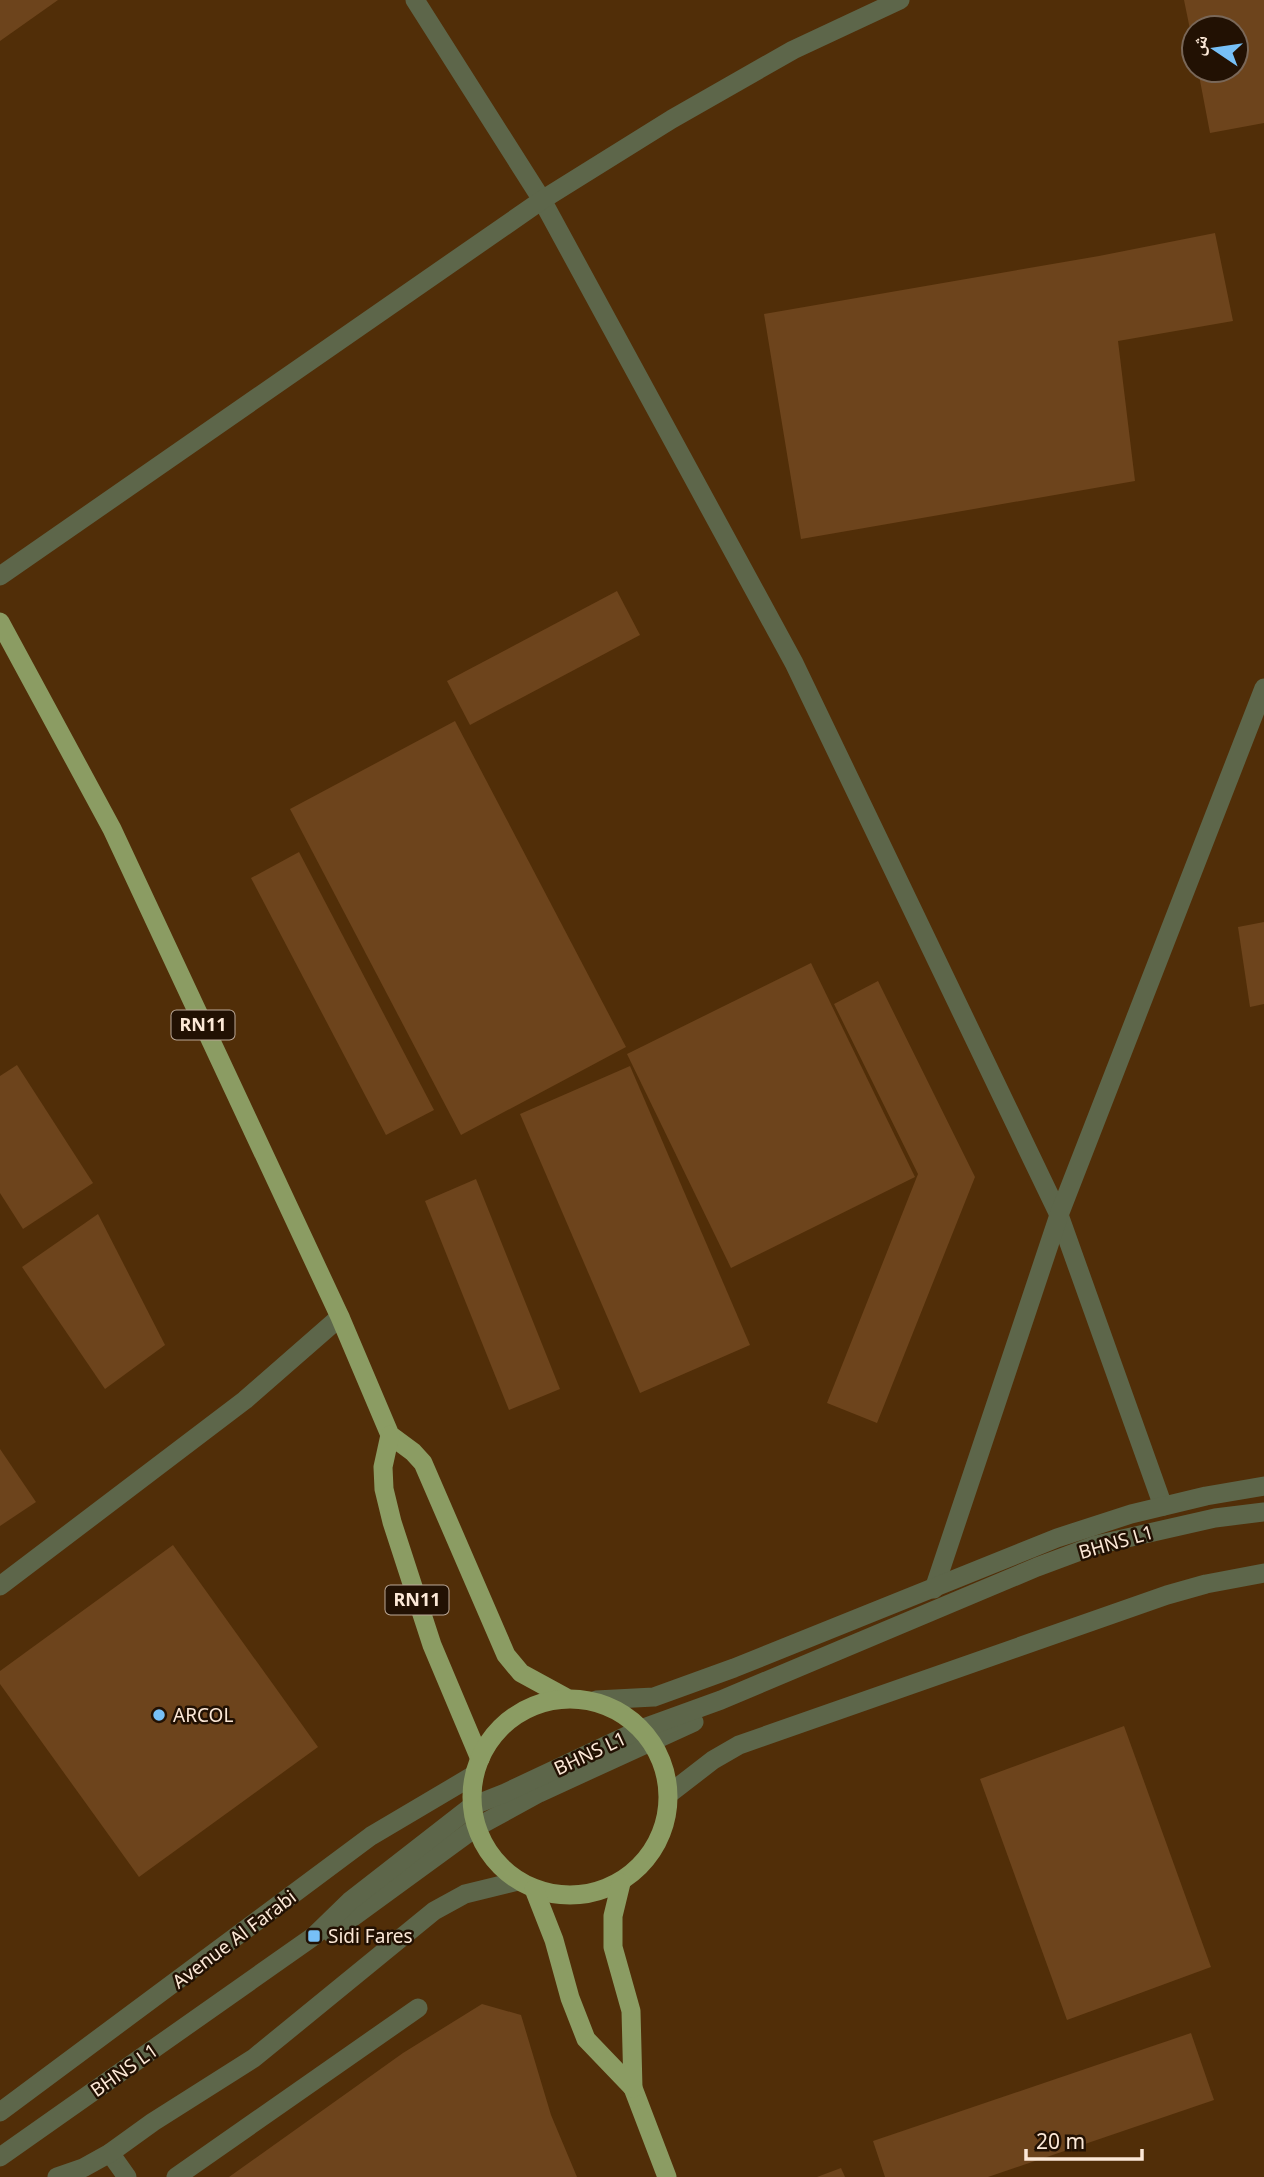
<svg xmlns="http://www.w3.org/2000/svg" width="1264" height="2177" viewBox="0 0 1264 2177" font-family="'Noto Sans','Noto Naskh Arabic',sans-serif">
	<rect width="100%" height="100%" fill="#432505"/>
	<path fill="#512e08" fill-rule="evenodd" d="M0 0H1264V2177H0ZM1194 28H1236V70H1194Z"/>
	<g fill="#6d441c">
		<polygon points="0,0 58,0 0,41"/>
		<polygon points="1184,0 1264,0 1264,123 1210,133 1198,70 1236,70 1236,28 1194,28 1193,44"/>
		<polygon points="1215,233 1233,321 1118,341 1135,481 801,539 764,314 1099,256"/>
		<polygon points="617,591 640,635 470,725 447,681"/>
		<polygon points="455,721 626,1047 461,1135 290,809"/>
		<polygon points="299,852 434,1110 386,1135 251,878"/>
		<polygon points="1264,922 1264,1004 1250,1007 1238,927"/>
		<polygon points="811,963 915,1177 731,1268 627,1054"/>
		<polygon points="878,981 975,1177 877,1423 827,1403 918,1174 834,1004"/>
		<polygon points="17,1065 93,1183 23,1229 0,1193 0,1076"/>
		<polygon points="630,1066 750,1345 640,1393 520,1114"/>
		<polygon points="476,1179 560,1389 509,1410 425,1201"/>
		<polygon points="98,1214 165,1345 105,1389 22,1267"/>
		<polygon points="0,1449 36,1502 0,1526"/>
		<polygon points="173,1545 318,1747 139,1877 0,1684 0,1671"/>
		<polygon points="1124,1726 1211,1967 1067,2020 980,1779"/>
		<polygon points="482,2004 521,2015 551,2115 577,2177 229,2177 403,2053"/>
		<polygon points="1191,2033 1214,2100 988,2177 885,2177 873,2141"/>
		<polygon points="841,2168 845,2177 817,2177"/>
	</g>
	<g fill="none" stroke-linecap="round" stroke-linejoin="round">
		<g stroke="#5d664a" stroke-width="19">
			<polyline points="0,1586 245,1400 340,1317"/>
			<polyline points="331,1933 475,1828 539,1793 694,1722"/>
			<polyline points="110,2153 127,2177"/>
			<polyline points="0,2157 314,1936 350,1901 472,1806 505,1793 641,1729 721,1700 1037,1567 1096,1545 1215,1518 1264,1512"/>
			<polyline points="176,2177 418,2008"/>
		</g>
		<g stroke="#5d664a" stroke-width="19">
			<polyline points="415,0 542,200 794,663 1059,1215 1163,1506"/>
			<polyline points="0,576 542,200 672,119 793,50 900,0"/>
			<polyline points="934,1589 1059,1215 1264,688"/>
		</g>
		<g stroke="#5d664a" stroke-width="19">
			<polyline points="596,1700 654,1697 734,1668 1057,1538 1131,1514 1206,1496 1264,1486"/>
			<polyline points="669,1794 713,1760 739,1745 1167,1595 1206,1584 1264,1573"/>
			<polyline points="0,2112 371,1836 474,1775"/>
			<polyline points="57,2177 83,2168 110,2153 153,2122 254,2058 434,1911 465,1894 518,1881"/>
		</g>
		<g stroke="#8b9c63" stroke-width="19">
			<polyline points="0,622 112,829 340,1317 390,1435 413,1452 423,1463 506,1655 521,1673 565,1697"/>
			<polyline points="390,1435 383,1467 384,1489 392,1522 432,1645 480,1759"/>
			<circle cx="570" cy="1797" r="98"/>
			<polyline points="621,1883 613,1916 613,1947 631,2011 633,2088 667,2177"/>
			<polyline points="534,1889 554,1940 570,1998 586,2039 633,2088"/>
		</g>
	</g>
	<g fill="#77c0f7" stroke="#221103" stroke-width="2.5">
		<circle cx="159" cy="1715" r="7"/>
		<rect x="307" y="1929" width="14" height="14" rx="3.5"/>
	</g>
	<g text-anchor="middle" stroke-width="5" stroke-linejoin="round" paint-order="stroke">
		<g fill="#221103" stroke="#bba897" stroke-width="2">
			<rect x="171.5" y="1010.5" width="63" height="29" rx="5"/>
			<rect x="385.5" y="1585.5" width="63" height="29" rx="5"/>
		</g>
		<g font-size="18" font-weight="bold" fill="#fce8d7">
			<text x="203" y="1031">RN11</text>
			<text x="417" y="1606">RN11</text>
		</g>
		<g font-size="19" fill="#fce8d7" stroke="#221103">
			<text transform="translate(1116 1542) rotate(-16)" y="7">BHNS L1</text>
			<text transform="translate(590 1753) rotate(-25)" y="7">BHNS L1</text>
			<text transform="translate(234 1939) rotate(-37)" y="7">Avenue Al Farabi</text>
			<text transform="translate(124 2070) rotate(-35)" y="7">BHNS L1</text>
		</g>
		<g font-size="19" fill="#fce8d7" stroke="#221103" text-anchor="start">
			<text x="173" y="1722">ARCOL</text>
			<text x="328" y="1943">Sidi Fares</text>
		</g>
	</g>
	<g transform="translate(1215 49) rotate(283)"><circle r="33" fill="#221103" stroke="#796758" stroke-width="2"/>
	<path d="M0-5L12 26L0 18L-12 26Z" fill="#77c0f7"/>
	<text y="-10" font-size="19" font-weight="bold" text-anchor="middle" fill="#fce8d7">ش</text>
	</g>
	<path d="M1026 2149v10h116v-10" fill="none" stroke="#fce8d7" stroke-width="3.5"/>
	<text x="1036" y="2149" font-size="21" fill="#fce8d7" stroke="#221103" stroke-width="5" paint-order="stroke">20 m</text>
</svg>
